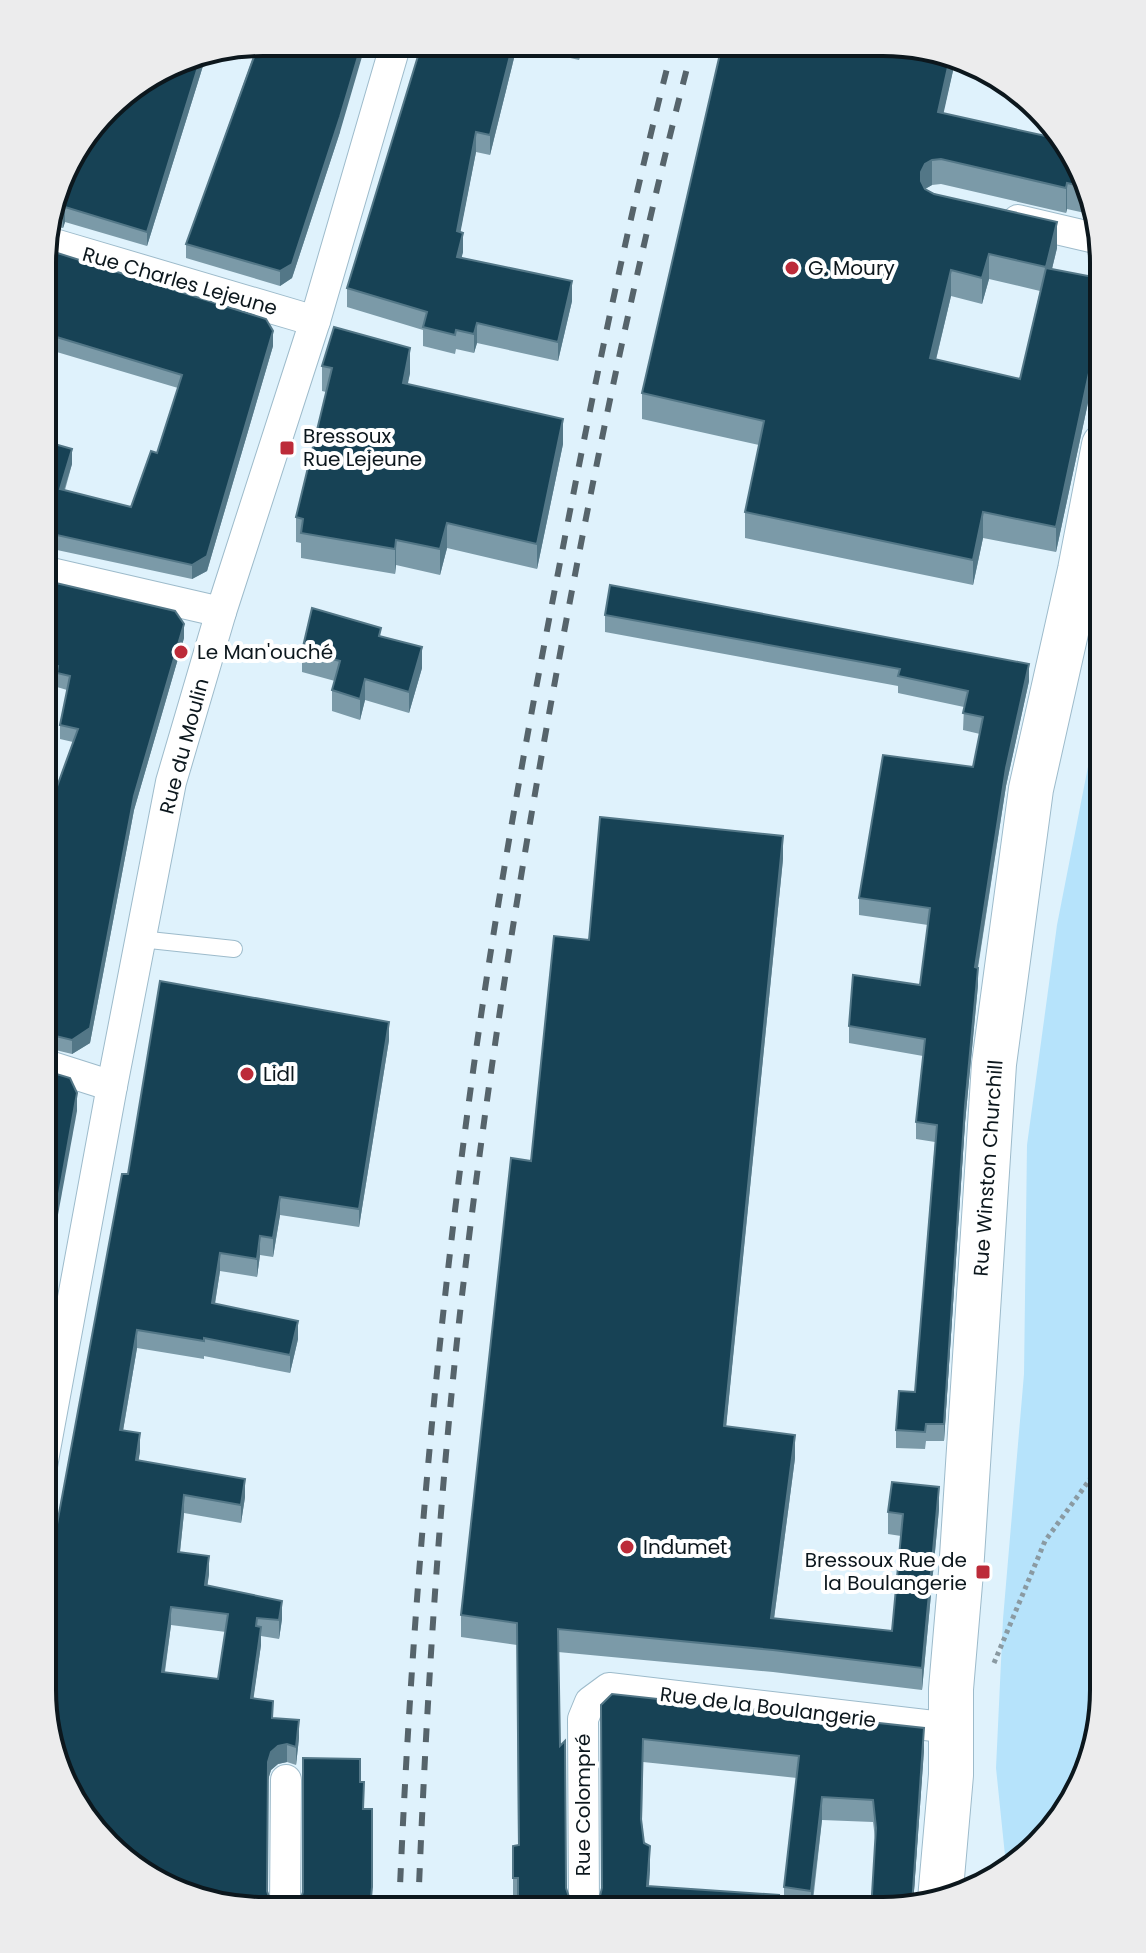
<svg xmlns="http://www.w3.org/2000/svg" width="1146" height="1953" viewBox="0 0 1146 1953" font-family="Poppins,sans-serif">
	<rect width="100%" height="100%" fill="#dff2fc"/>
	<polygon fill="#b6e3fb" points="1104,685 1103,1705 1059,1824 1006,1865 996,1768 1003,1619 1024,1374 1027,1145 1057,925"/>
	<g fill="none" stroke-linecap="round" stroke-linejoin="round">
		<g stroke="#9dbbcb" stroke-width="18">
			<polyline id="service" points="140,939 234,949"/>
		</g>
		<g stroke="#9dbbcb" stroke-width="32">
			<g id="minor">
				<polyline points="1018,220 1099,239"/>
				<polyline points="44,241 315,321"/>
				<polyline points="43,571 221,612"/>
				<polyline points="43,1064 112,1086"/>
				<polyline points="42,1466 112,1086 171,782 221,612 315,321 396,43"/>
				<polyline points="285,1909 286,1780"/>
				<polyline points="584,1910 583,1719 590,1702 609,1688 951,1728"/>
			</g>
		</g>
		<g stroke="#9dbbcb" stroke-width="46">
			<polyline id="secondary" points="940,1900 951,1775 951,1689 961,1572 994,1064 1031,789 1080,570 1104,445"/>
		</g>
		<polyline stroke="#8a9aa2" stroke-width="5" stroke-dasharray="4 4" stroke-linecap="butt" points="994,1663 1045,1541 1104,1460"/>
		<use href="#service" stroke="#fff" stroke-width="16"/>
		<use href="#minor" stroke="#fff" stroke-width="30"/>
		<use href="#secondary" stroke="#fff" stroke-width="44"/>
		<g stroke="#56646b" stroke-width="6" stroke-dasharray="14 14" stroke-linecap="butt">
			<path d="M399 1910C410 1644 432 1379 467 1116 491 934 523 753 558 573 592 396 628 219 673 45"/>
			<path d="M418 1910C426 1711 438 1511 460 1313 489 1059 530 806 579 554 612 383 649 213 693 45"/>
		</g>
	</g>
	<g fill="#7b9aa8" fill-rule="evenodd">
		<polygon points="263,42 340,132 292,278 280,286 186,258 186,244 255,52 235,47"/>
		<polygon points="422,43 582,44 579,60 517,46 490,155 476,152 460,232 463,252 461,258 572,301 558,361 477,343 474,353 456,349 455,354 423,346 423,330 347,307 347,288"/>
		<path d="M926 46 962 64 955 62 943 113 1087 179 1094 215 1067 209 1066 213 941 184 932 185 925 189 1057 248 1052 269 1104 279V328L1056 552 983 538 973 585 745 538V512L759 445 642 419V393ZM989 279 1040 291 1020 379 936 360 951 296 982 304Z"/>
		<polygon points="207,53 147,246 65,222 63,228 47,225 65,165 179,59"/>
		<polygon points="44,244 52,251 273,346 207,571 192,579 43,547 44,441 72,464 65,490 131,507 157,453 178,388 50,350 50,342 44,341"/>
		<polygon points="322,366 410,373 407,385 563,444 537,569 447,548 440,575 396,565 395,574 301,558 301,543 296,542 296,517 326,392 322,391"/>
		<polygon points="43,580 184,638 134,810 90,1043 72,1054 43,1047 43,1022 50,998 43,995 43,794 46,795 55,792 73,742 60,739 60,725 67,690 57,687 57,680 43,677"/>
		<polygon points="605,615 1029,681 1006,786 978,968 978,985 965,1123 944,1441 926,1441 925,1449 896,1448 896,1430 915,1392 935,1142 916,1139 916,1122 923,1056 849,1043 849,1026 920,985 928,925 859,915 859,898 973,767 980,734 963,730 964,707 898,693 898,686 605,632"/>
		<polygon points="381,637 422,668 409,713 365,700 360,720 332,711 332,690 335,681 302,672 302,651"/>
		<polygon points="783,859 726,1426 795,1458 774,1619 892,1631 901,1536 888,1534 888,1512 939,1509 922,1690 773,1672 558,1652 560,1746 566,1888 569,1897 576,1904 583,1905 594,1903 600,1896 602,1889 601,1705 924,1750 913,1905 884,1911 873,1822 822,1820 812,1911 784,1910 784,1887 797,1778 643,1762 642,1823 644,1843 650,1869 649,1886 779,1911 518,1910 518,1901 513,1901 513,1878 518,1845 517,1645 461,1637 461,1615 531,1161 589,940"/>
		<path d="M389 1040 359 1227 280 1215 273 1257 260 1255 257 1277 220 1271 215 1304 298 1339 290 1373 204 1356V1359L137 1348 123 1431 140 1451 138 1461 245 1497 241 1523 184 1513 180 1552 209 1574 207 1586 282 1619 279 1639 261 1636V1645L253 1699 273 1718 299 1738 296 1765 287 1762 278 1764 271 1770 268 1780 267 1891 270 1900 277 1907 284 1909 293 1907 300 1901 360 1782 364 1809H372V1909H234L59 1774 128 1174ZM171 1625 226 1632 218 1679 165 1672Z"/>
	</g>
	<g fill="#537787">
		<polygon points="362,43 366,43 340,132 292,278 280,286 280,271"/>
		<polygon points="513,44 517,44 517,46 490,155 490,135"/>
		<polygon points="579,44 582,44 579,60"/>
		<polygon points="207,53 147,246 147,232 202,54"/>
		<polygon points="950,58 955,60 955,62 938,138 938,112"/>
		<polygon points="476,132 476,152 457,250 457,231"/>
		<polygon points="932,160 932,185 925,189 921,197 921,172 925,164"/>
		<polygon points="1067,183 1067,209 1066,213 1066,188"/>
		<polygon points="65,207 65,222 63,228 63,213"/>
		<polygon points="1057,222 1057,248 1046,293 1046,267"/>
		<polygon points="463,233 463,252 457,276 457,257"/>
		<polygon points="989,254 989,279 982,304 982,278"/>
		<polygon points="951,270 951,296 930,384 930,358"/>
		<polygon points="572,281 572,301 558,361 558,342"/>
		<polygon points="1104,303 1104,328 1056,552 1056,527"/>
		<polygon points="477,323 477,343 474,353 474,334"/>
		<polygon points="273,331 273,346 207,571 192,579 192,565"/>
		<polygon points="410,348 410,373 403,409 403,383"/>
		<polygon points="563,419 563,444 537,569 537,544"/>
		<polygon points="72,449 72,464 60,503 60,489"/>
		<polygon points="983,512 983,538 973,585 973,560"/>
		<polygon points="447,523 447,548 440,575 440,549"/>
		<polygon points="396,540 396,565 395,574 395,549"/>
		<polygon points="184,624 184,638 134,810 90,1043 72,1054 72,1040 134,796"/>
		<polygon points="422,647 422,668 409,713 409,692"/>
		<polygon points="1029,664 1029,681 1006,786 975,984 975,967 1006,768"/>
		<polygon points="365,679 365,700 360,720 360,699"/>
		<polygon points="783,836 783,859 724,1448 724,1426"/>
		<polygon points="978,968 978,985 965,1123 944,1441 944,1424 965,1106"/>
		<polygon points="389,1022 389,1040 359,1227 359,1209"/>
		<polygon points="77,1093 77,1111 42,1302 43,1283"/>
		<polygon points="280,1197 280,1215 273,1257 273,1238"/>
		<polygon points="260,1236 260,1255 257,1277 257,1259"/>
		<polygon points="220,1253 220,1271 212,1321 212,1303"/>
		<polygon points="298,1321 298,1339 290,1373 290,1355"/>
		<polygon points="137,1330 137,1348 120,1448 120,1430"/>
		<polygon points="140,1433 140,1451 136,1478 136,1460"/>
		<polygon points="795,1435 795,1458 771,1641 771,1618"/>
		<polygon points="245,1479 245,1497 241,1523 241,1505"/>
		<polygon points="939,1487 939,1509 922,1690 922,1668"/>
		<polygon points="184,1495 184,1513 178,1570 178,1552"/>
		<polygon points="209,1556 209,1574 205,1603 205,1585"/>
		<polygon points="282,1601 282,1619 279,1639 279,1620"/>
		<polygon points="171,1607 171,1625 162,1690 162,1672"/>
		<polygon points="261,1627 261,1645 251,1716 251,1698"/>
		<polygon points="299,1720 299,1738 296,1765 296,1747"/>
		<polygon points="924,1728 924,1750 913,1905 912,1905"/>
		<polygon points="287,1744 287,1762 278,1764 271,1770 268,1780 268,1762 271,1752 278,1746"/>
		<polygon points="822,1797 822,1820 811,1911 811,1891"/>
		<polygon points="650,1846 650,1869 647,1908 647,1886"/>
	</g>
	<g fill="#174255" stroke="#537787" stroke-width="2" fill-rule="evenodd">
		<polygon points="263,42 362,43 340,117 292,264 280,271 186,244 259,43"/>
		<polygon points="422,43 513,44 490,135 476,132 457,231 463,233 457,257 572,281 558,342 477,323 474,334 456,330 455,335 423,327 427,312 347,288"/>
		<polygon points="722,45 926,46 950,58 938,112 1059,139 1087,179 1089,188 1067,183 1066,188 941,159 932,160 925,164 921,172 921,181 925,189 934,194 1057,222 1046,267 989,254 982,278 951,270 930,358 1020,379 1046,268 1104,279 1104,303 1056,527 983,512 973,560 745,512 764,421 642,393"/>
		<polygon points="202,54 147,232 65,207 63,213 51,211 65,165 117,97 179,59"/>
		<polygon points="44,244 52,248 51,251 266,319 273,331 207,556 192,565 43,532 44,441 72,449 60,489 131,507 151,451 157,453 182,375 50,335 52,329 44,326"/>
		<polygon points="334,327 410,348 403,383 563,419 537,544 447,523 440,549 396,540 395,549 301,533 303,519 296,517 332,368 322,366"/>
		<polygon points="43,580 175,611 184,624 134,796 90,1028 72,1040 43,1033 43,1022 54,984 43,980 43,870 45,864 43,863 43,794 46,795 48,790 55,792 78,729 60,725 70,676 57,673 58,666 43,662"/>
		<polygon points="610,585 1029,664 1006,768 975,967 978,968 965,1106 944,1424 926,1424 925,1432 896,1430 899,1391 915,1392 937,1125 916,1122 925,1039 849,1026 853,975 920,985 930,908 859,898 883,755 973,767 983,717 963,713 968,691 898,676 900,669 605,615"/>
		<polygon points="312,608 381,628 379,636 422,647 409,692 365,679 360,699 332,690 340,661 302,651"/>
		<polygon points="600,817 783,836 724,1426 795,1435 771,1618 892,1631 903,1514 888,1512 892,1482 939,1487 922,1668 773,1650 558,1629 560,1746 565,1741 566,1888 569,1897 576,1904 583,1905 594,1903 600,1896 602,1888 601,1705 612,1694 924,1728 912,1905 884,1911 871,1911 876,1828 873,1800 822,1797 811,1891 784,1887 799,1756 643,1739 641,1819 644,1843 650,1846 647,1886 779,1895 777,1911 518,1910 518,1878 513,1878 513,1846 519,1845 517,1623 461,1615 511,1158 531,1161 554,936 589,940"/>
		<path d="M160 981 389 1022 359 1209 280 1197 273 1238 260 1236 257 1259 220 1253 212 1303 298 1321 290 1355 204 1338V1341L137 1330 120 1430 140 1433 136 1460 245 1479 241 1505 184 1495 178 1552 209 1556 205 1585 282 1601 279 1620 257 1618 256 1626 261 1627 251 1698 273 1701 272 1718 299 1720 296 1747 287 1744 278 1746 271 1752 268 1762 267 1891 270 1900 277 1907 284 1909 293 1907 300 1901 303 1892V1758L360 1759V1782H364L363 1809H372V1887L370 1909H234L128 1865 59 1774 42 1690V1605L122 1174H128ZM171 1607 228 1614 218 1679 162 1672Z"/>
		<polygon points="43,1070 70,1078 77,1093 43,1283"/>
	</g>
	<g fill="#bc2b39" stroke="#fff" stroke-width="3">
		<circle cx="792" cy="268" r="8"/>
		<rect x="279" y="440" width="16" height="16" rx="4"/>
		<circle cx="181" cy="652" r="8"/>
		<circle cx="247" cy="1074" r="8"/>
		<circle cx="627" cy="1547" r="8"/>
		<rect x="975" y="1564" width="16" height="16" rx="4"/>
	</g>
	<g text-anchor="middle" stroke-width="8" stroke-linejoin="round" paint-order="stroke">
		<g font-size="20" fill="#0c171d" stroke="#fff" text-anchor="start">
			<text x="808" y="275">G. Moury</text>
			<text x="303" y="443">Bressoux<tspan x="303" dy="23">Rue Lejeune</tspan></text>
			<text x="197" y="659">Le Man'ouché</text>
			<text x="263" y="1081">Lidl</text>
			<text x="643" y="1554">Indumet</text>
			<text x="967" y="1567" text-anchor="end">Bressoux Rue de<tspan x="967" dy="23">la Boulangerie</tspan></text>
		</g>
		<g font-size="20" fill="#0c171d" stroke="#fff">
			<text transform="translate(180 281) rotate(16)" y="7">Rue Charles Lejeune</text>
			<text transform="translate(184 746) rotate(-75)" y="7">Rue du Moulin</text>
			<text transform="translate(988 1168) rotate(-86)" y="7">Rue Winston Churchill</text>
			<text transform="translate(768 1707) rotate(7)" y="7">Rue de la Boulangerie</text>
			<text transform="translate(583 1805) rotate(-90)" y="7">Rue Colompré</text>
		</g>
	</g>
	<path d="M0 0H1146V1953H0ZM263 56H883A207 207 0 0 1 1090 263V1690A207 207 0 0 1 883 1897H263A207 207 0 0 1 56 1690V263A207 207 0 0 1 263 56Z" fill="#ececed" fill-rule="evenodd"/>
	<path fill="none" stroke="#0c171d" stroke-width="4" d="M263 56H883A207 207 0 0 1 1090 263V1690A207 207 0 0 1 883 1897H263A207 207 0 0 1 56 1690V263A207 207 0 0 1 263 56Z"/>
</svg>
